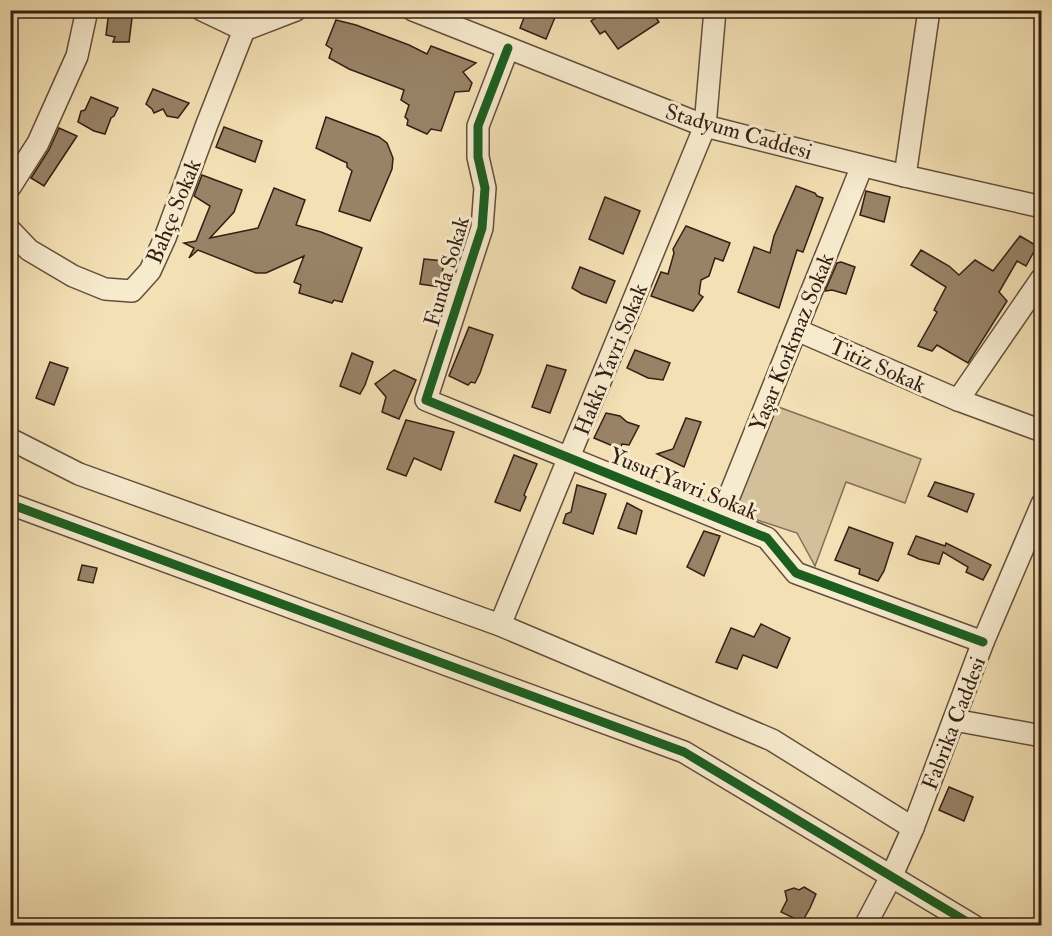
<svg xmlns="http://www.w3.org/2000/svg" width="1052" height="936" viewBox="0 0 1052 936" font-family="'IM FELL Double Pica',serif">
	<rect width="100%" height="100%" fill="#f3e0b4"/>
	<filter id="stains"><feTurbulence type="fractalNoise" baseFrequency=".00333" numOctaves="4"/><feColorMatrix values="0 0 0 0 .2 0 0 0 0 .09 0 0 0 0 .02 0 0 0 .5 -.17"/></filter>
	<radialGradient id="worn" r=".72"><stop offset=".6" stop-color="#630" stop-opacity="0"/><stop offset="1" stop-color="#630" stop-opacity=".3"/></radialGradient>
	<polygon fill="#d3bf99" stroke="#846e56" stroke-width="1.5" points="773,405 921,459 905,503 846,482 815,566 797,533 739,514 737,504"/>
	<g fill="#988367" stroke="#351e14" stroke-width="1.5">
		<polygon points="128,10 133,10 129,42 113,42 115,37 106,35 109,11 128,12"/>
		<polygon points="527,10 545,10 556,15 546,39 520,28"/>
		<polygon points="593,10 651,10 659,22 618,49 605,31 600,34 591,21 597,17"/>
		<polygon points="336,20 356,25 409,45 427,54 431,46 476,63 463,72 472,83 469,91 455,92 441,131 431,129 427,134 407,125 408,120 405,117 409,105 401,100 404,90 349,69 329,58 332,49 326,45"/>
		<polygon points="153,89 189,103 178,118 167,116 163,109 154,113 152,109 146,104"/>
		<polygon points="91,97 118,108 114,116 111,118 105,134 94,131 78,122 81,111 85,110"/>
		<polygon points="326,117 379,137 387,143 393,158 392,169 370,221 339,211 352,171 347,167 347,163 316,148"/>
		<polygon points="224,127 262,141 255,162 216,147"/>
		<polygon points="59,128 77,136 44,186 31,178 49,150"/>
		<polygon points="202,175 242,190 234,212 210,238 258,228 274,188 305,200 296,225 321,232 362,248 342,302 334,300 332,303 299,293 301,285 294,282 304,256 266,273 256,273 198,250 189,258 194,248 184,243 196,241 210,206 194,196"/>
		<polygon points="796,186 815,193 817,196 823,198 803,252 797,250 779,308 738,292 754,247 770,253 774,236"/>
		<polygon points="866,191 890,197 884,222 860,215"/>
		<polygon points="605,197 640,211 623,254 589,239"/>
		<polygon points="686,226 730,243 723,261 715,258 709,276 701,280 699,294 703,297 693,311 651,296 661,272 668,274 674,253 673,249"/>
		<polygon points="1020,236 1037,246 1026,266 1017,261 999,292 1007,301 968,363 937,345 932,351 918,346 937,312 934,310 946,287 911,265 921,250 949,266 959,275 975,260 993,271"/>
		<polygon points="424,259 444,261 440,287 420,284"/>
		<polygon points="841,262 855,267 846,294 832,290 825,291 837,263"/>
		<polygon points="580,267 615,281 606,303 582,294 572,288"/>
		<polygon points="469,327 493,335 480,373 475,383 471,382 468,385 449,376"/>
		<polygon points="635,350 670,363 663,380 648,378 627,368"/>
		<polygon points="352,353 373,362 365,385 360,394 340,386"/>
		<polygon points="50,362 68,368 54,405 36,398"/>
		<polygon points="547,365 566,370 550,413 532,407"/>
		<polygon points="394,370 416,380 399,419 382,412 386,397 375,384"/>
		<polygon points="606,413 620,416 627,422 639,426 629,445 622,444 620,449 594,438"/>
		<polygon points="686,418 701,422 684,467 657,454 673,449"/>
		<polygon points="406,420 454,432 441,470 414,458 406,476 387,469"/>
		<polygon points="514,455 537,464 524,495 526,497 520,511 495,502"/>
		<polygon points="935,482 974,494 967,512 928,496"/>
		<polygon points="577,485 606,494 593,534 563,523 566,514 571,512"/>
		<polygon points="627,503 642,511 636,534 618,528"/>
		<polygon points="849,527 893,543 884,571 878,581 859,574 860,569 835,560"/>
		<polygon points="704,531 720,536 704,576 687,567"/>
		<polygon points="916,536 945,546 946,543 991,565 983,580 966,572 968,567 943,552 939,564 919,559 908,554"/>
		<polygon points="82,565 97,568 93,583 78,580"/>
		<polygon points="761,624 790,638 777,668 743,655 737,669 716,662 731,628 754,637"/>
		<polygon points="949,787 973,797 964,821 939,810"/>
		<polygon points="804,887 816,894 810,908 802,922 781,912 787,900 785,891 794,888 799,890"/>
	</g>
	<g fill="none" stroke-linecap="round" stroke-linejoin="round">
		<g stroke="#644e3c" stroke-width="24">
			<g id="minor">
				<polyline points="202,10 244,30 296,10"/>
				<polyline points="413,10 705,126 905,176 1042,207"/>
				<polyline points="508,48 478,126 478,157 485,188 482,228 426,400 767,538 796,573 983,642"/>
				<polyline points="905,176 929,10"/>
				<polyline points="10,187 38,143 77,56 87,10"/>
				<polyline points="10,230 29,250 73,276 105,289 132,291 150,271 165,238 207,124 244,30"/>
				<polyline points="797,330 958,400 1042,431"/>
				<polyline points="958,400 1042,278"/>
				<polyline points="10,439 79,474 500,625 772,740 913,828"/>
				<polyline points="10,504 684,752 974,926"/>
				<polyline points="720,519 862,166"/>
				<polyline points="500,625 705,126 715,10"/>
				<polyline points="954,720 1042,736"/>
				<polyline points="865,926 892,875 913,828 983,642 1042,504"/>
			</g>
		</g>
		<use href="#minor" stroke="#f7ebce" stroke-width="21"/>
		<g stroke="#f7ebce" stroke-width="13">
			<g id="cycleway">
				<polyline points="508,48 478,126 478,157 485,188 482,228 426,400 767,538 796,573 983,642"/>
				<polyline points="10,504 684,752 974,926"/>
			</g>
		</g>
		<use href="#cycleway" stroke="#1b5e20" stroke-width="9"/>
	</g>
	<g text-anchor="middle" stroke-width="6" stroke-linejoin="round" paint-order="stroke">
		<g font-size="22" fill="#351e14" stroke="#f7ebce">
			<text transform="translate(739 131) rotate(16)" y="8">Stadyum Caddesi</text>
			<text transform="translate(173 211) rotate(-68)" y="8">Bahçe Sokak</text>
			<text transform="translate(446 271) rotate(-74)" y="8">Funda Sokak</text>
			<text transform="translate(791 342) rotate(-68)" y="8">Yaşar Korkmaz Sokak</text>
			<text transform="translate(610 359) rotate(-68)" y="8">Hakkı Yavri Sokak</text>
			<text transform="translate(878 365) rotate(24)" y="8">Titiz Sokak</text>
			<text transform="translate(684 483) rotate(22)" y="8">Yusuf Yavri Sokak</text>
			<text transform="translate(953 723) rotate(-69)" y="8">Fabrika Caddesi</text>
		</g>
	</g>
	<rect width="1052" height="936" fill="none" stroke="#f3e0b4" stroke-width="36"/>
	<rect x="12" y="12" width="1028" height="912" fill="none" stroke="#351e14" stroke-width="3"/>
	<rect x="18" y="18" width="1016" height="900" fill="none" stroke="#351e14" stroke-width="1.5"/>
	<rect width="100%" height="100%" filter="url(#stains)"/>
	<rect width="100%" height="100%" fill="url(#worn)"/>
</svg>
